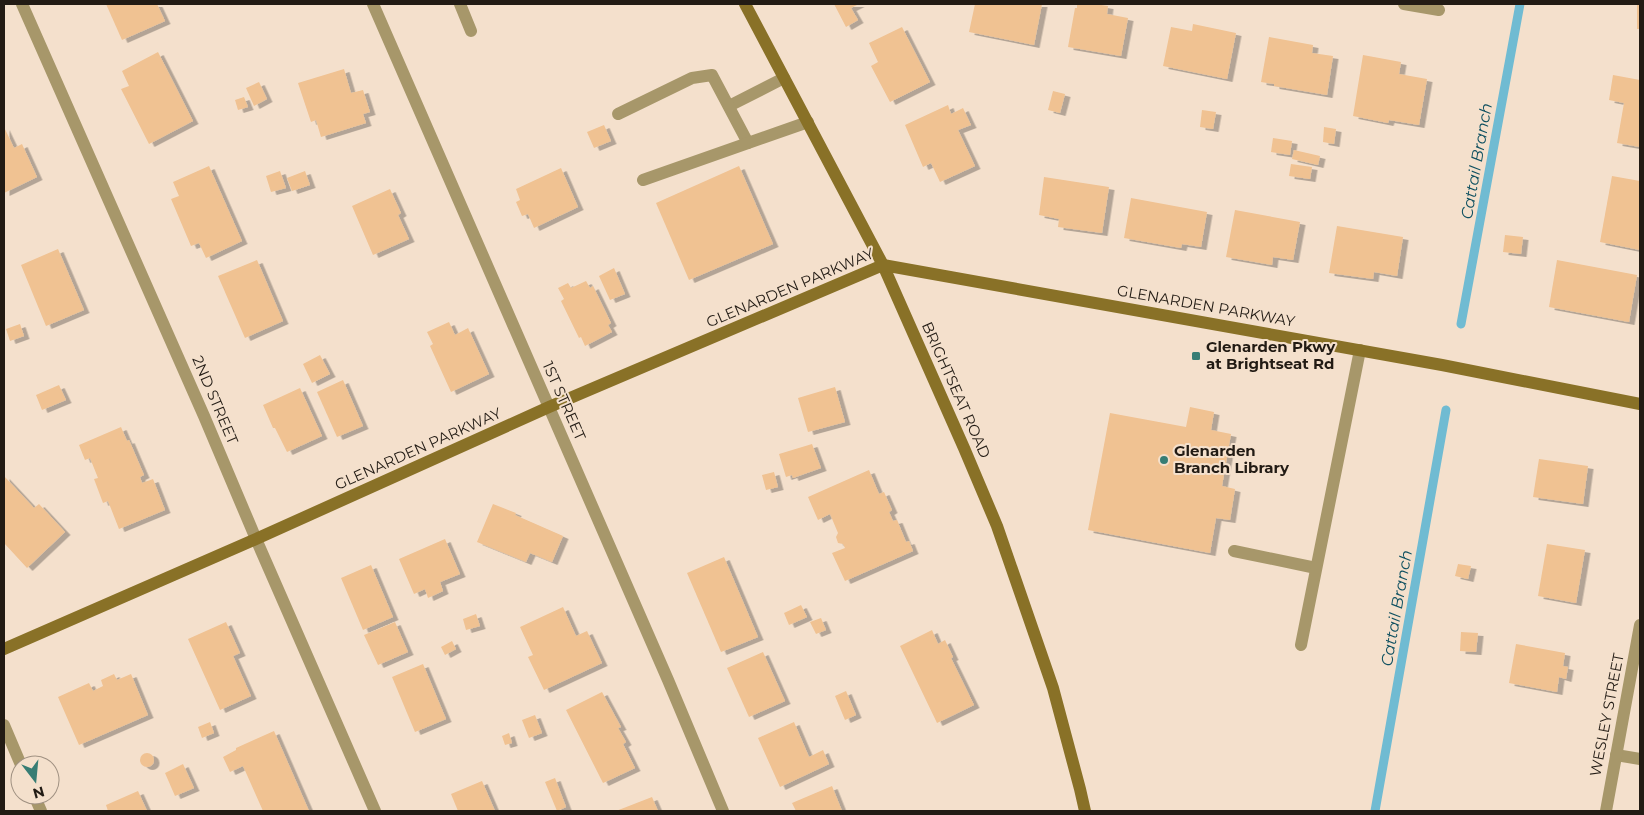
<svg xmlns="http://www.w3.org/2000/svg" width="1644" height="815" viewBox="0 0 1644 815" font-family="Montserrat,sans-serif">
	<defs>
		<filter id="shadow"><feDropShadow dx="5.5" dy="3" stdDeviation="0" flood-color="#0004"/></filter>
	</defs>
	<rect width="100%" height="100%" fill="#f4e0cc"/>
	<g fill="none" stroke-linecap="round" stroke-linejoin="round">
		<g stroke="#70bbd2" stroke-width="9">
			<polyline points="1461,324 1520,4"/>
			<polyline points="1375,811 1446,410"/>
		</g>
	</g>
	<g fill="#f0c292" filter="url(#shadow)">
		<polygon points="106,4 157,4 165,21 122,40"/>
		<polygon points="834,4 859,4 851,8 858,20 846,27"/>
		<polygon points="975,4 1042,4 1034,45 969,32"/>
		<polygon points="1077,4 1095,4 1108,6 1107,14 1128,18 1121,56 1068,47 1075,8 1077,8"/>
		<rect x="1637" y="4" width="3" height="25"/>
		<polygon points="1193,24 1236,33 1227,79 1163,66 1171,27 1192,31"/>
		<polygon points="902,27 930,82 890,102 871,66 878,62 869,43"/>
		<polygon points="1269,37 1313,45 1312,53 1333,56 1327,95 1274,86 1274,84 1261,82"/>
		<polygon points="158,52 193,121 149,144 121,89 129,86 122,71"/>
		<polygon points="1363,55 1401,62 1399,74 1427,79 1419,125 1389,120 1388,123 1353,116"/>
		<polygon points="344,69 351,93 363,90 370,112 363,114 366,123 321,137 316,120 311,122 298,83"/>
		<polygon points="1613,75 1640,80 1640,147 1617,143 1624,103 1609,100"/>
		<polygon points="259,82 267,99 254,106 246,88"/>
		<polygon points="1053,91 1065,94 1060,113 1048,110"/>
		<polygon points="244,97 248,107 238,110 235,100"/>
		<polygon points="948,105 951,114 963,108 971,125 958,130 975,166 940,182 931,163 923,167 905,125"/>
		<polygon points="1202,110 1216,112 1213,129 1200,127"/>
		<polygon points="604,125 611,141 594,148 587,132"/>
		<polygon points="4,127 14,148 22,144 37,177 4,193"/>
		<polygon points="1324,127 1336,129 1334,144 1323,142"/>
		<polygon points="1273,138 1292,141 1290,155 1271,152"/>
		<polygon points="1294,150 1320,156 1318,165 1292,159"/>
		<polygon points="1291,164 1312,167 1310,179 1289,176"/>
		<polygon points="209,166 242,241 206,258 199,243 191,246 171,199 179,196 173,182"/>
		<polygon points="739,166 773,244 689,280 656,203"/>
		<polygon points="561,168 578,207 534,228 528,214 522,216 516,202 520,200 516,189"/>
		<polygon points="280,171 286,188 271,192 266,176"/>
		<polygon points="305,171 310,185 292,191 287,178"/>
		<polygon points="1612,176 1640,181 1640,250 1600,242"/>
		<polygon points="1044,177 1109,187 1102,233 1058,227 1059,219 1039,215"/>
		<polygon points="390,189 401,213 398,215 409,239 373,255 352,206"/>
		<polygon points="1131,198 1207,212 1201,247 1182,244 1181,248 1124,238"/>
		<polygon points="1235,210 1300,222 1293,260 1273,257 1272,265 1226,257"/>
		<polygon points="1337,226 1403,237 1397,276 1374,272 1373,279 1329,273"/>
		<polygon points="1505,235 1523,237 1521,254 1503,252"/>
		<polygon points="58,249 84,310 46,326 21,265"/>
		<polygon points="257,260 283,321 245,338 218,276"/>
		<polygon points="1557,260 1637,275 1629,322 1549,307"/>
		<polygon points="614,268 625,294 610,300 599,276"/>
		<polygon points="586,281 590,288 593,286 611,323 608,325 612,332 585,346 581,337 579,338 561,301 564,299 558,288 568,283 571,288"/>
		<polygon points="449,322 455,335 468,328 489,374 451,392 430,346 433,344 427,332"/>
		<polygon points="20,324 24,336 10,341 6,329"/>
		<polygon points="320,355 330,374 312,383 303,364"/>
		<polygon points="343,380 363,426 337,437 317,392"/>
		<polygon points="59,385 66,400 42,410 36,395"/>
		<polygon points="835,387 845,422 808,432 798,398"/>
		<polygon points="300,388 322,436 287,452 275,428 273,428 263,405"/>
		<polygon points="1190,407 1214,412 1211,430 1231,434 1222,486 1235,489 1230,520 1216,518 1210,553 1088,530 1110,413 1186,427"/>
		<polygon points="121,427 127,441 129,440 144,475 140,477 142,483 153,479 165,510 119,529 108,501 103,503 94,479 98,478 90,458 85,460 79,445"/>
		<polygon points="812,444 821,468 793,478 792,475 786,477 779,454"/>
		<polygon points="1539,459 1588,466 1583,504 1533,497"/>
		<polygon points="869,470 879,494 884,492 892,510 889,512 893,521 897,520 906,542 909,541 913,551 845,581 832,553 845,548 843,544 838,543 836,537 838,533 830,514 818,520 808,497"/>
		<polygon points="774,472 778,487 766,490 762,475"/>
		<polygon points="4,476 34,508 39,504 65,532 27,568 4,543"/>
		<polygon points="493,504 516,513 515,515 563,536 552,562 530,553 526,562 477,542"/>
		<polygon points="445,539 460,574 440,582 443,591 428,598 425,589 414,594 399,559"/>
		<polygon points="1547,544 1585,550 1576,603 1538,596"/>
		<polygon points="724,557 758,637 721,652 687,573"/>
		<polygon points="1458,564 1471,566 1468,579 1455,576"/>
		<polygon points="371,565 393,617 363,630 341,578"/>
		<polygon points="801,605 807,617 789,625 784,613"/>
		<polygon points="563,607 576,636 587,631 602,663 544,690 528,657 533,655 520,627"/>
		<polygon points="476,614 480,626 466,630 463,619"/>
		<polygon points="821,618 826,630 816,634 810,622"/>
		<polygon points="226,622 240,653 233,656 251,696 220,710 188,639"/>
		<polygon points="395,622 408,652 378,665 364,635"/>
		<polygon points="932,630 938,644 945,640 953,657 951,658 974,705 937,723 900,646"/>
		<polygon points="1461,632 1478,633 1476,652 1460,651"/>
		<polygon points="452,641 456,649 445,655 441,647"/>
		<polygon points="1516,644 1565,653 1563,666 1568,667 1566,679 1559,677 1557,692 1509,683"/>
		<polygon points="763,652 785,701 749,717 727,668"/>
		<polygon points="423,664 446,719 415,732 392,677"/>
		<polygon points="114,674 117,680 131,674 148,715 79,745 58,697 89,683 93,691 103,686 101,680"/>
		<polygon points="846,691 856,715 845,720 835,696"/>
		<polygon points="602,692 621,727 618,728 626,742 623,744 635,768 603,783 566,710"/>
		<polygon points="535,715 542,733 529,738 522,720"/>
		<polygon points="210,722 214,733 202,738 198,727"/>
		<polygon points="794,722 809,757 823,750 829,764 780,787 758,738"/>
		<polygon points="274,731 309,811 263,811 243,766 230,772 223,757 236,750 236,748"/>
		<polygon points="509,733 512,743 505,745 502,736"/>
		<circle cx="147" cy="760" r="7"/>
		<polygon points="183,764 194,788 175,796 165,773"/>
		<polygon points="555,778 566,807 557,811 545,782"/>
		<polygon points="482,781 495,811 458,811 451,794"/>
		<polygon points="832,786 842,811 796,811 792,803"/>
		<polygon points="138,791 147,811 108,811 106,805"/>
		<polygon points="652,797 658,811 616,811"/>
	</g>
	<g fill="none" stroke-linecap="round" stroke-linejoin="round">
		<g stroke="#a7976a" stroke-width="12">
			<polyline points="460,4 471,31"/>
			<polyline points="729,106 784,78"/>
			<polyline points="618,114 692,78 712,75 748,143"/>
			<polyline points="643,180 808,122"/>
			<polyline points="1234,551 1316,568"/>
			<polyline points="1301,645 1360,350"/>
		</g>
		<g stroke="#a7976a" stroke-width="12">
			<polyline points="22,4 204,416 256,539 375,811"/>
			<polyline points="373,4 668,680 723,811"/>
			<polyline points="1404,4 1439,10"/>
			<polyline points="4,725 21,765"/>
			<polyline points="1616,755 1640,759"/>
			<polyline points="34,795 41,811"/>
			<polyline points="1606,811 1640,625"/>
		</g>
		<g stroke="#897127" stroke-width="12">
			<polyline points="745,4 883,265 964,448 997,526 1053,688 1080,789 1085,811"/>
			<polyline points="4,649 256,539 549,407 883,265 1442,365 1640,404"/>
		</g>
	</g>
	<g fill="#377d74" stroke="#f4e0cc" stroke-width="2">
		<rect x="1191" y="351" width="10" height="10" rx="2.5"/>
		<circle cx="1164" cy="460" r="5"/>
	</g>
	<g text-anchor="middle" stroke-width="4" stroke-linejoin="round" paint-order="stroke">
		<g font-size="15" fill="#221b14" stroke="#f4e0cc">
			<text transform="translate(790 288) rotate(-23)" y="5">GLENARDEN PARKWAY</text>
			<text transform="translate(1206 306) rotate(10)" y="5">GLENARDEN PARKWAY</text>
			<text transform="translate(956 390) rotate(66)" y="5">BRIGHTSEAT ROAD</text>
			<text transform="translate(215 400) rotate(67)" y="5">2ND STREET</text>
			<text transform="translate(564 401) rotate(66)" y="5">1ST STREET</text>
			<text transform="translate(418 449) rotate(-24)" y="5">GLENARDEN PARKWAY</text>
			<text transform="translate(1607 715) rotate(-79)" y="5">WESLEY STREET</text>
		</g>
		<g font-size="15" font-weight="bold" fill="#221b14" stroke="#f4e0cc" text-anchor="start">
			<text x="1206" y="352">Glenarden Pkwy<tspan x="1206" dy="17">at Brightseat Rd</tspan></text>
			<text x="1174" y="456">Glenarden<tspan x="1174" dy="17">Branch Library</tspan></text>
		</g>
		<g font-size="16" font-style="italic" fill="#0f5060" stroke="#f4e0cc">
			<text transform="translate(1476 161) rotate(-80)" y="6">Cattail Branch</text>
			<text transform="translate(1396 608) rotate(-80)" y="6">Cattail Branch</text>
		</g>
	</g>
	<rect width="1644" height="815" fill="none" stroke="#221b14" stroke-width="10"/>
	<g transform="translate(35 780) rotate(164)"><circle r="24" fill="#f4e0cc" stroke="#a09182"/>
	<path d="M0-4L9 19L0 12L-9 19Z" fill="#377d74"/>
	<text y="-8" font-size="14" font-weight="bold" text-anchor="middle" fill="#221b14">N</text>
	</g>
</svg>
